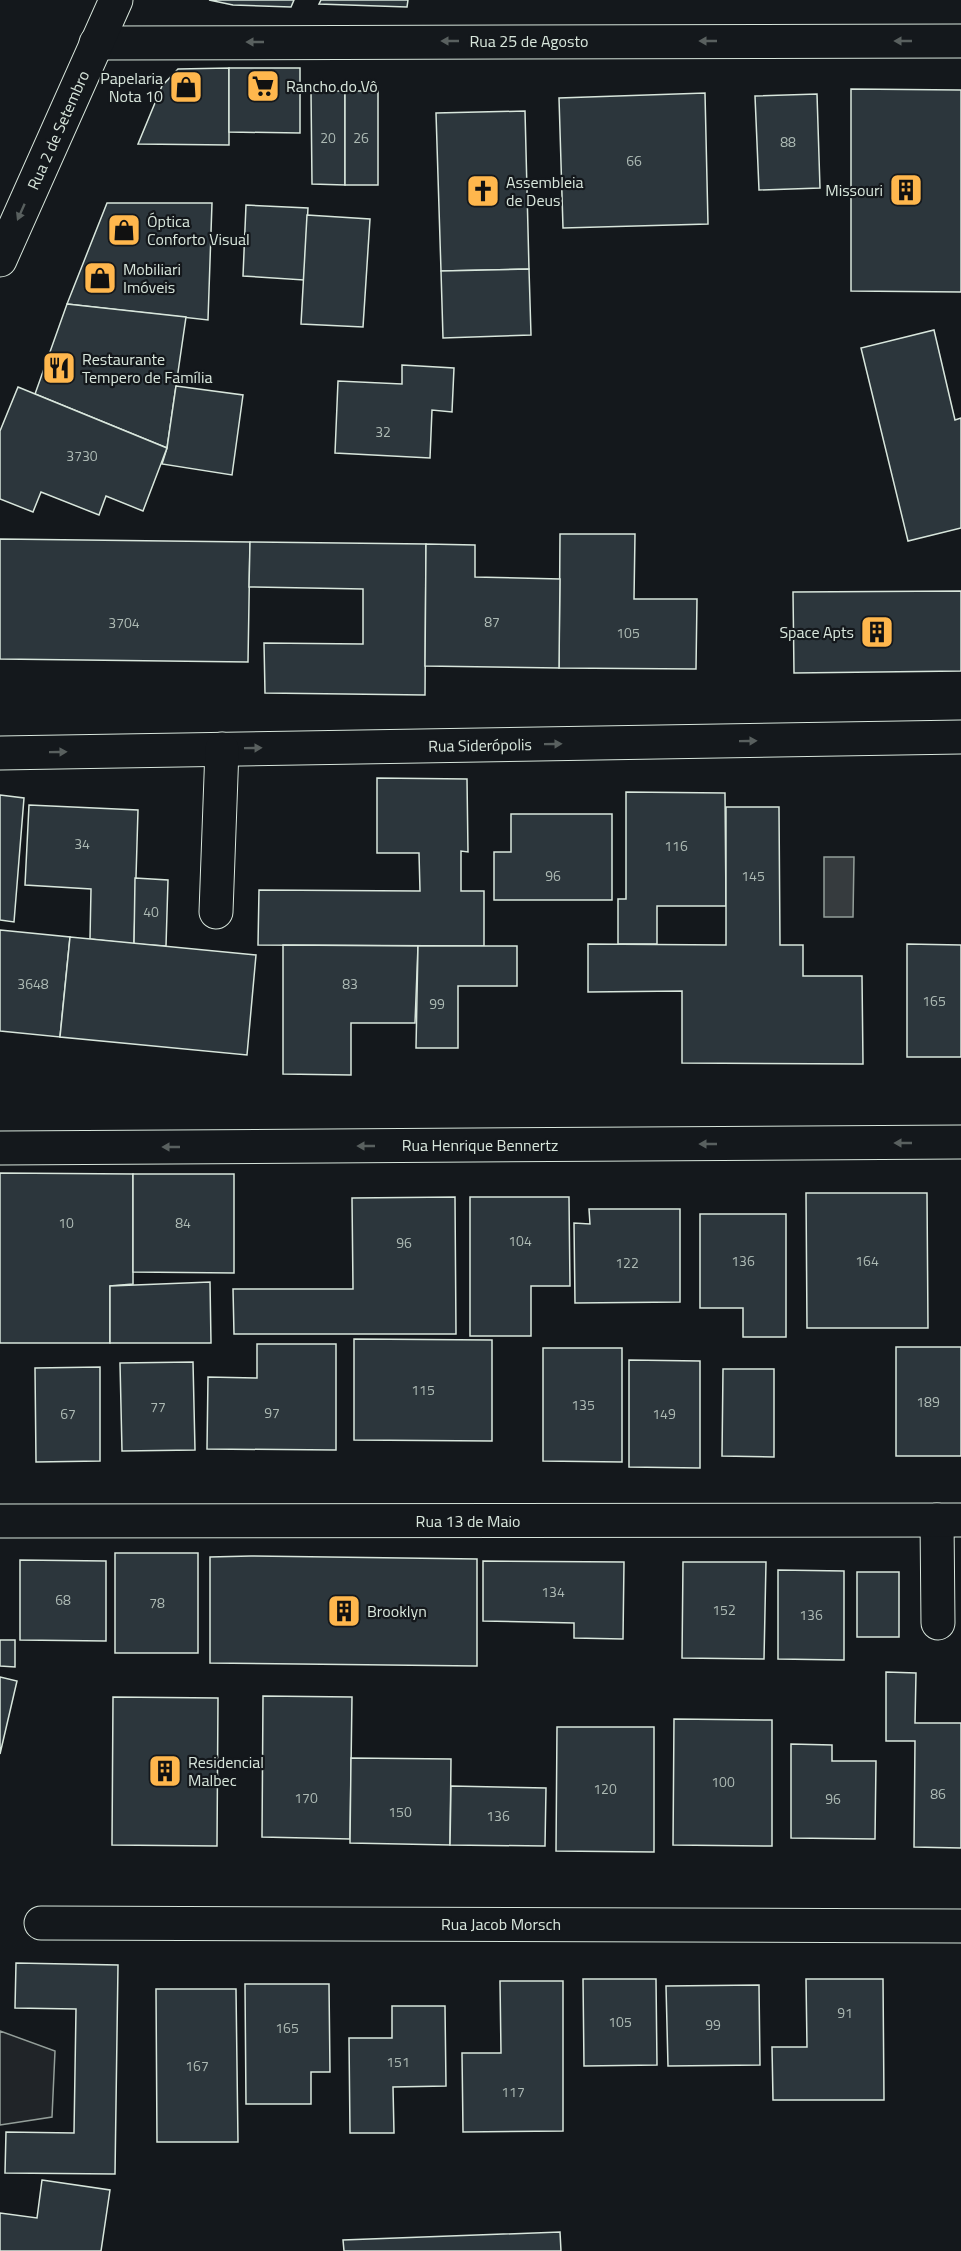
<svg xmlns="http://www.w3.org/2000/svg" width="961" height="2251" viewBox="0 0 961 2251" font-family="'Titillium Web',sans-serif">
	<rect width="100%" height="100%" fill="#14181c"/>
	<polygon fill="#202428" stroke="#939e99" stroke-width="1.5" points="0,2031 55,2051 52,2117 0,2125"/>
	<polygon fill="#363b3e" stroke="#939e99" stroke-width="1.5" points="824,857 854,857 853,917 824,917"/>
	<g fill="#2c363c" stroke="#d8e6dc" stroke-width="1.5">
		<polygon points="209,0 294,0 291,7 233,5"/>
		<polygon points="321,0 408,0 407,7 319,4"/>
		<polygon points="229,68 229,145 138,144 162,86 178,69"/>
		<polygon points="229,68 300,68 300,133 229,132"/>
		<polygon points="851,89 961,90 961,292 851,291"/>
		<polygon points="311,91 345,91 345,185 312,184"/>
		<rect x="345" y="91" width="33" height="94"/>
		<polygon points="705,93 708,224 563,228 559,98"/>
		<polygon points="817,94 820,188 759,190 755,96"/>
		<polygon points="525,111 529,269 441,271 436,113"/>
		<polygon points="107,203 212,203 208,320 67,304"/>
		<polygon points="246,205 308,208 304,280 243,276"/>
		<polygon points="307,215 370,219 363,327 301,324"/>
		<polygon points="529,269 531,335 443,338 441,271"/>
		<polygon points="67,304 186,317 167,448 35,394"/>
		<polygon points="934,330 955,420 961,418 961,528 908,541 861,348"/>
		<polygon points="402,365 454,368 452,412 432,410 430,458 335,453 338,381 402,384"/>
		<polygon points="176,386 243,395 232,475 162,464 167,448"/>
		<polygon points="18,387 167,448 143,511 106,496 99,515 41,492 33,512 0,499 0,431"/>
		<polygon points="560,534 635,534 634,599 697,599 696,669 559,668"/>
		<polygon points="0,539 250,542 248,662 0,659"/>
		<polygon points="250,542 426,544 425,695 265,693 264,643 363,644 363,589 249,587"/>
		<polygon points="426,544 475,545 475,577 560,579 559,668 425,666"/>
		<polygon points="961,591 961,671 794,673 793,592"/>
		<polygon points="377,778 467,779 468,852 461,851 461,891 484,891 484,946 258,945 259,890 420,891 419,853 377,853"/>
		<polygon points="626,792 725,793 726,906 657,906 657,944 618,944 618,899 626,899"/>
		<polygon points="0,795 24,798 14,922 0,920"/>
		<polygon points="29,805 138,810 134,944 90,939 91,889 25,885"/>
		<polygon points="726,807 779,807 780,945 803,945 803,976 862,976 863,1064 682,1063 682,991 588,992 588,944 726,945"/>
		<polygon points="511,814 612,814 612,900 494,900 494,852 511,852"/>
		<polygon points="135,878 168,880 166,946 134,944"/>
		<polygon points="0,930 70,937 60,1037 0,1031"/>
		<polygon points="70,937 256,955 247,1055 60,1037"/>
		<polygon points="907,944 961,945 961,1057 907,1057"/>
		<polygon points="283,945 418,946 415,1023 351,1023 351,1075 283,1074"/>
		<polygon points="418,946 517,946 517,986 458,986 458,1048 416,1048"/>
		<polygon points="0,1173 133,1174 133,1284 110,1286 110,1343 0,1343"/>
		<polygon points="133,1174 234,1174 234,1273 133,1272"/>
		<polygon points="806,1193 927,1193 928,1328 807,1328"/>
		<polygon points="455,1197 456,1334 234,1334 233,1289 353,1289 352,1198"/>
		<polygon points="470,1197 569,1197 570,1286 531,1286 531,1336 470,1336"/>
		<polygon points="589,1209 680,1209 680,1302 575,1303 574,1223 590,1224"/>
		<polygon points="700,1214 786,1214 786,1337 743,1337 743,1308 700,1308"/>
		<polygon points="210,1282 211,1343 110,1343 110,1286"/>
		<polygon points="354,1339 492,1340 492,1441 354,1440"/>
		<polygon points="257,1344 336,1344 336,1450 207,1449 208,1377 257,1378"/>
		<rect x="896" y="1347" width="65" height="109"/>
		<polygon points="543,1348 622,1348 622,1462 543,1461"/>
		<polygon points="629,1360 700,1361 700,1468 629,1467"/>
		<polygon points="193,1362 195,1450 122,1451 120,1363"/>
		<polygon points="100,1367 100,1461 36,1462 35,1368"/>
		<polygon points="723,1369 774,1369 774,1457 722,1456"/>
		<rect x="115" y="1553" width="83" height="100"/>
		<polygon points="251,1556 477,1559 477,1666 210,1663 210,1557"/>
		<polygon points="20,1560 106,1561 106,1641 20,1640"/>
		<polygon points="483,1561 624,1562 623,1639 574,1638 574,1623 483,1621"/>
		<polygon points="683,1562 766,1562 764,1659 682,1658"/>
		<polygon points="778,1570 844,1571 844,1660 778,1659"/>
		<rect x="857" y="1572" width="42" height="65"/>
		<polygon points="0,1640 15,1640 15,1667 0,1666"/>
		<polygon points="886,1672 916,1673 915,1723 961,1723 961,1848 914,1847 915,1741 886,1741"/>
		<polygon points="0,1677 17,1681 0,1754"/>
		<polygon points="263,1696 352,1697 350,1839 262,1837"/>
		<polygon points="113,1697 218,1698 217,1846 112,1845"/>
		<polygon points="674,1719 772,1720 772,1846 673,1845"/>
		<polygon points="557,1727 654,1727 654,1852 556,1851"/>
		<polygon points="791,1744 832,1745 832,1761 876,1761 875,1839 791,1838"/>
		<polygon points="351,1758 451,1759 450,1845 350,1843"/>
		<polygon points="451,1786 546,1788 545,1846 450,1845"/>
		<polygon points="16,1963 118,1965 115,2174 5,2173 6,2132 74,2133 76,2009 15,2008"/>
		<polygon points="583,1979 656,1979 657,2065 584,2066"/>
		<polygon points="806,1979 883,1979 884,2100 773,2100 772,2047 807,2047"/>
		<polygon points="500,1981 563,1981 563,2131 463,2132 462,2053 501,2053"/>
		<polygon points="245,1984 329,1984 330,2072 311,2072 311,2104 246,2104"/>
		<polygon points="759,1985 760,2065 668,2066 666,1986"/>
		<polygon points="156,1989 236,1989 238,2142 157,2142"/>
		<polygon points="392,2006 445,2006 446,2086 393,2087 394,2133 350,2133 349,2038 392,2038"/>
		<polygon points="42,2180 110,2190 101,2251 0,2251 0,2213 37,2218"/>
		<polygon points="560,2232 561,2251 344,2251 343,2240"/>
	</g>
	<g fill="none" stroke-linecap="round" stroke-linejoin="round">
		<g stroke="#d8e6dc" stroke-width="35">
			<g id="minor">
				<polyline points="96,43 961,41"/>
				<polyline points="0,753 961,737"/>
				<polyline points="216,912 222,749"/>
				<polyline points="0,1148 961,1142"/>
				<polyline points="937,1520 938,1623"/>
				<polyline points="0,1521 961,1520"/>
				<polyline points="41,1923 961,1926"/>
			</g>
		</g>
		<g stroke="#d8e6dc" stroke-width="35">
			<polyline id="major" points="0,260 116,0"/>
		</g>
		<use href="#minor" stroke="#14181c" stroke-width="33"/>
		<use href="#major" stroke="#14181c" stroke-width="33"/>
	</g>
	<defs><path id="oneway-solid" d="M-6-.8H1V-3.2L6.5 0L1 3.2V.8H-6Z" transform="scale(1.5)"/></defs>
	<g fill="#59605f">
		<use href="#oneway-solid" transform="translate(450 41) rotate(180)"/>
		<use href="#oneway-solid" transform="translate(708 41) rotate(180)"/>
		<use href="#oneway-solid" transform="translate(903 41) rotate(180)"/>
		<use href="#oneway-solid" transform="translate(255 42) rotate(180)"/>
		<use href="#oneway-solid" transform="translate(21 212) rotate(114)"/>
		<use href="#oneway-solid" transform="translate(748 741) rotate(-1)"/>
		<use href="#oneway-solid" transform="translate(553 744) rotate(-1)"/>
		<use href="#oneway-solid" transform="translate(253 748) rotate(-1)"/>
		<use href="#oneway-solid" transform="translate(58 752) rotate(-1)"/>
		<use href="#oneway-solid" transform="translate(903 1143) rotate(180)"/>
		<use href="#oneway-solid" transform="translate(708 1144) rotate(180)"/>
		<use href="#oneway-solid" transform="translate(366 1146) rotate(180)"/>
		<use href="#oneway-solid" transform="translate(171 1147) rotate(180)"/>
	</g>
	<defs>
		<g id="supermarket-square" transform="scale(1.725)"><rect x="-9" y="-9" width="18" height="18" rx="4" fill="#ffb74d" stroke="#14181c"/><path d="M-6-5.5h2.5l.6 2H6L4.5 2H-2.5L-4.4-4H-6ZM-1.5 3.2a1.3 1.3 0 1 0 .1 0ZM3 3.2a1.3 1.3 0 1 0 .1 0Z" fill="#111"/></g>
		<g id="shop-square" transform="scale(1.725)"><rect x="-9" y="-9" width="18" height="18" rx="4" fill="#ffb74d" stroke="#14181c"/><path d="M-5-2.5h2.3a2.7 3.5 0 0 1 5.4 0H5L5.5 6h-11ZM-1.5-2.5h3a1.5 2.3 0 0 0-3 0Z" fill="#111"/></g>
		<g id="building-square" transform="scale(1.725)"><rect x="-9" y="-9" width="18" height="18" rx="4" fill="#ffb74d" stroke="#14181c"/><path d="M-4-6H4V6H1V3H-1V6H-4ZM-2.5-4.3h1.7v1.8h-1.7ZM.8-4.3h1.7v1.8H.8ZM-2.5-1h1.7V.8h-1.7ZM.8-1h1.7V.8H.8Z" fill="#111"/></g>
		<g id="church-square" transform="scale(1.725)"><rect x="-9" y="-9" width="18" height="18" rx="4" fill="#ffb74d" stroke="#14181c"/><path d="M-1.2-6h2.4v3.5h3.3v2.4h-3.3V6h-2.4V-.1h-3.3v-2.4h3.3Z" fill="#111"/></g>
		<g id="restaurant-square" transform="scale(1.725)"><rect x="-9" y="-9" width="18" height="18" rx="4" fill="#ffb74d" stroke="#14181c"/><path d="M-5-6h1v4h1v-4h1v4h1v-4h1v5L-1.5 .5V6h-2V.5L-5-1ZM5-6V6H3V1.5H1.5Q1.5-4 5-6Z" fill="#111"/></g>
	</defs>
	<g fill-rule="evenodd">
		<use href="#supermarket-square" x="263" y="86"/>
		<use href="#shop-square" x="186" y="87"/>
		<use href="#building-square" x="906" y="190"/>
		<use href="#church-square" x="483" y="191"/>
		<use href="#shop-square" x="124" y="230"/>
		<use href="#shop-square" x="100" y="278"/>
		<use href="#restaurant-square" x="59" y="368"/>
		<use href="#building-square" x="877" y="632"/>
		<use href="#building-square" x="344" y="1611"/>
		<use href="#building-square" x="165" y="1771"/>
	</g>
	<g text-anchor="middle" stroke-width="4.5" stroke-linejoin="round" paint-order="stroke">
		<g font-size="14" fill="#adbab4">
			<text x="328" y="143">20</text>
			<text x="361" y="143">26</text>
			<text x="788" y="147">88</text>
			<text x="634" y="166">66</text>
			<text x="383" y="437">32</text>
			<text x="82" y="461">3730</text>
			<text x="492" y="627">87</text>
			<text x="124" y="628">3704</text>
			<text x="628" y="638">105</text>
			<text x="82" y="849">34</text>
			<text x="676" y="851">116</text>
			<text x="553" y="881">96</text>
			<text x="753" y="881">145</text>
			<text x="151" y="917">40</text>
			<text x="33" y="989">3648</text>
			<text x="350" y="989">83</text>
			<text x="934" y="1006">165</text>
			<text x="437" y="1009">99</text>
			<text x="66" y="1228">10</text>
			<text x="183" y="1228">84</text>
			<text x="520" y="1246">104</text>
			<text x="404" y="1248">96</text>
			<text x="743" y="1266">136</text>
			<text x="867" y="1266">164</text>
			<text x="627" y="1268">122</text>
			<text x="423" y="1395">115</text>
			<text x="928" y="1407">189</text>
			<text x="583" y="1410">135</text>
			<text x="158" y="1412">77</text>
			<text x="272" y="1418">97</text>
			<text x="68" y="1419">67</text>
			<text x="664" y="1419">149</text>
			<text x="553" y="1597">134</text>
			<text x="63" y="1605">68</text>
			<text x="157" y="1608">78</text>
			<text x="724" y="1615">152</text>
			<text x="811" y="1620">136</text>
			<text x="723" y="1787">100</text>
			<text x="605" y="1794">120</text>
			<text x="938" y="1799">86</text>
			<text x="306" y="1803">170</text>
			<text x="833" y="1804">96</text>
			<text x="400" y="1817">150</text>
			<text x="498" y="1821">136</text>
			<text x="845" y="2018">91</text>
			<text x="620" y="2027">105</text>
			<text x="713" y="2030">99</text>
			<text x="287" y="2033">165</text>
			<text x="398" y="2067">151</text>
			<text x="197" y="2071">167</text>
			<text x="513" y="2097">117</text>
		</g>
		<g font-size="16" fill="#d8e6dc" stroke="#14181c">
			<text x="529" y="47">Rua 25 de Agosto</text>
			<text transform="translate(58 130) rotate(-66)" y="6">Rua 2 de Setembro</text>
			<text transform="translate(480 745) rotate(-1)" y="6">Rua Siderópolis</text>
			<text x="480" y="1151">Rua Henrique Bennertz</text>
			<text x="468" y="1527">Rua 13 de Maio</text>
			<text x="501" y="1930">Rua Jacob Morsch</text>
		</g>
		<g font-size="16" fill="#d8e6dc" stroke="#14181c" text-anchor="start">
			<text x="163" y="84" text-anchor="end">Papelaria<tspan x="163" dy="18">Nota 10</tspan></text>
			<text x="286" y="92">Rancho do Vô</text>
			<text x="506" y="188">Assembleia<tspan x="506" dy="18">de Deus</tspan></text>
			<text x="883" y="196" text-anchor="end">Missouri</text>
			<text x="147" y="227">Óptica<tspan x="147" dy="18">Conforto Visual</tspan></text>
			<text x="123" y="275">Mobiliari<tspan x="123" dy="18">Imóveis</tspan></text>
			<text x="82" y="365">Restaurante<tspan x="82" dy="18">Tempero de Família</tspan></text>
			<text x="854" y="638" text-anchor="end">Space Apts</text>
			<text x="367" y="1617">Brooklyn</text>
			<text x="188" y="1768">Residencial<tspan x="188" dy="18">Malbec</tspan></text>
		</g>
	</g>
</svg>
